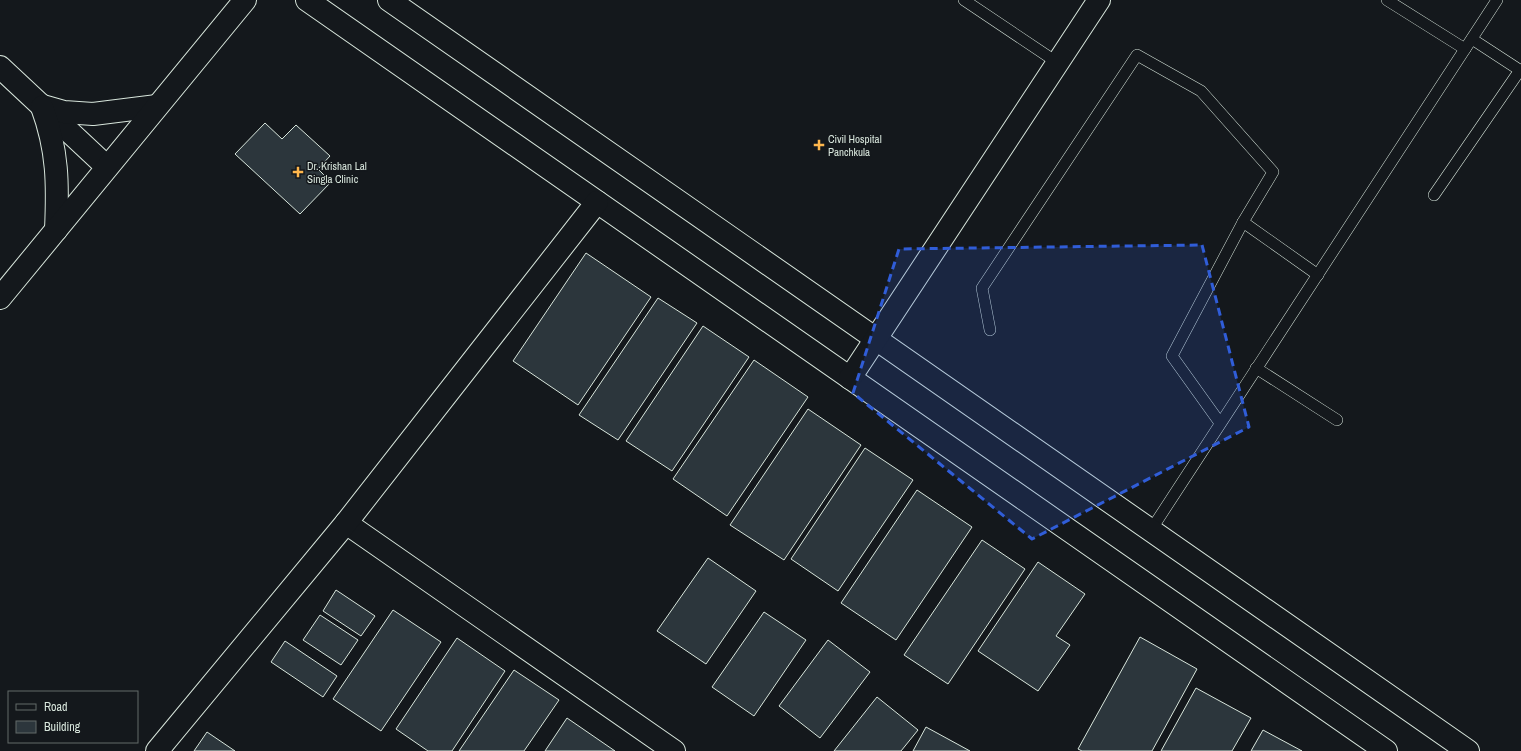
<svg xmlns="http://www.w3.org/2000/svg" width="1521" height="751" viewBox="0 0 1521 751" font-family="'Archivo Narrow',sans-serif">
	<rect width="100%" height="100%" fill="#14181c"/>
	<g fill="#2c363c" stroke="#d8e6dc">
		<polygon points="265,123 282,139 296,125 330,156 318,169 331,182 300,214 235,154"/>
		<polygon points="586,253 651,297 578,405 513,361"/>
		<polygon points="658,298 697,323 618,440 579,415"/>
		<polygon points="703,326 749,357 672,471 626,441"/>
		<polygon points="754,360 808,397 727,516 673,479"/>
		<polygon points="808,409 861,445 784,560 730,525"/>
		<polygon points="865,448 913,480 838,591 791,559"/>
		<polygon points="917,490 972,527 896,640 841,603"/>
		<polygon points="982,540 1025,569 948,684 904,655"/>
		<polygon points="708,558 756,591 706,664 657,631"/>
		<polygon points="1038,562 1085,594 1056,636 1070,645 1038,691 978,651"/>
		<polygon points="336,590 375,616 361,636 323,611"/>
		<polygon points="393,610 441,642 381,731 333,699"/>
		<polygon points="764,612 806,640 754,716 712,687"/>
		<polygon points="320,615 358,640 341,665 303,640"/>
		<polygon points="1140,637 1197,669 1152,751 1082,751 1078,749"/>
		<polygon points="457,638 505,671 452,751 428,751 396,729"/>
		<polygon points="828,640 870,672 820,738 779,706"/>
		<polygon points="285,641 337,676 323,697 271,662"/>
		<polygon points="514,670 559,700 524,751 459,751"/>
		<polygon points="1196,688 1251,718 1232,751 1161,751"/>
		<polygon points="877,697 918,730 901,751 834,751"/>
		<polygon points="567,718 615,751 545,751"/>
		<polygon points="926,727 970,751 913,751"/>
		<polygon points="1263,730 1302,751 1251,751"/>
		<polygon points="207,732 235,751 194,751"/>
	</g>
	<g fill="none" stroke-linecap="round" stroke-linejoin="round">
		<g stroke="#d8e6dc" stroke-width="12">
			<g id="lane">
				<polyline points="964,0 1058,63"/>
				<polyline points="1387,0 1465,49"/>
				<polyline points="1472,39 1521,71"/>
				<polyline points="1434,195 1520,70"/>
				<polyline points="1243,222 1318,275"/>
				<polyline points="990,330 982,288 1137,55 1201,91 1273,172 1243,222 1172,356 1220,423"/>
				<polyline points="1256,368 1337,420"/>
				<polyline points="1151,530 1497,0"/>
			</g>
		</g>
		<g stroke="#d8e6dc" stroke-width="24">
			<g id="street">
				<polyline points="307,0 1386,751"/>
				<polyline points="389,0 1468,751"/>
				<polyline points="0,67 107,167"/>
				<polyline points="43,106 64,112 93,114 157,106"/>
				<path d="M42 107C58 150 58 185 56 230"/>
				<polyline points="0,298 245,0"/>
				<polyline points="850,378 1099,0"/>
				<polyline points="346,523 674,751"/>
				<polyline points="157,751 346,523 597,202"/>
			</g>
		</g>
		<use href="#lane" stroke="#14181c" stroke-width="11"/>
		<use href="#street" stroke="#14181c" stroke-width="22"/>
	</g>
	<path fill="#305dd8" fill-opacity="0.2" stroke="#305dd8" stroke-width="3" stroke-dasharray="8 5" stroke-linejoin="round" d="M1202 245 1249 427 1032 539 853 393 899 249Z"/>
	<g fill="#ffb74d" stroke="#14181c" stroke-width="1.5">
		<path d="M817 139h4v4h4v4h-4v4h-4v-4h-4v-4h4z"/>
		<path d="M296 166h4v4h4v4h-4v4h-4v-4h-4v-4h4z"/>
	</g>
	<g text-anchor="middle" stroke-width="3" stroke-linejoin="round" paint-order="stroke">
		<g font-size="11" fill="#d8e6dc" stroke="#14181c" text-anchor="start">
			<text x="828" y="143">Civil Hospital<tspan x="828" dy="13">Panchkula</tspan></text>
			<text x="307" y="170">Dr. Krishan Lal<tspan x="307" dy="13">Singla Clinic</tspan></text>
		</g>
	</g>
	<rect x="8" y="691" width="130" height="52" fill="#14181c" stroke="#626a69"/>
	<rect x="16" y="704" width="20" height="6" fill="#14181c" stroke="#626a69"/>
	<text x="44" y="711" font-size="12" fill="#d8e6dc">Road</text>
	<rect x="16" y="721" width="20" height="12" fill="#2c363c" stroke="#626a69"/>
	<text x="44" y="731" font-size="12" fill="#d8e6dc">Building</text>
</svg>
